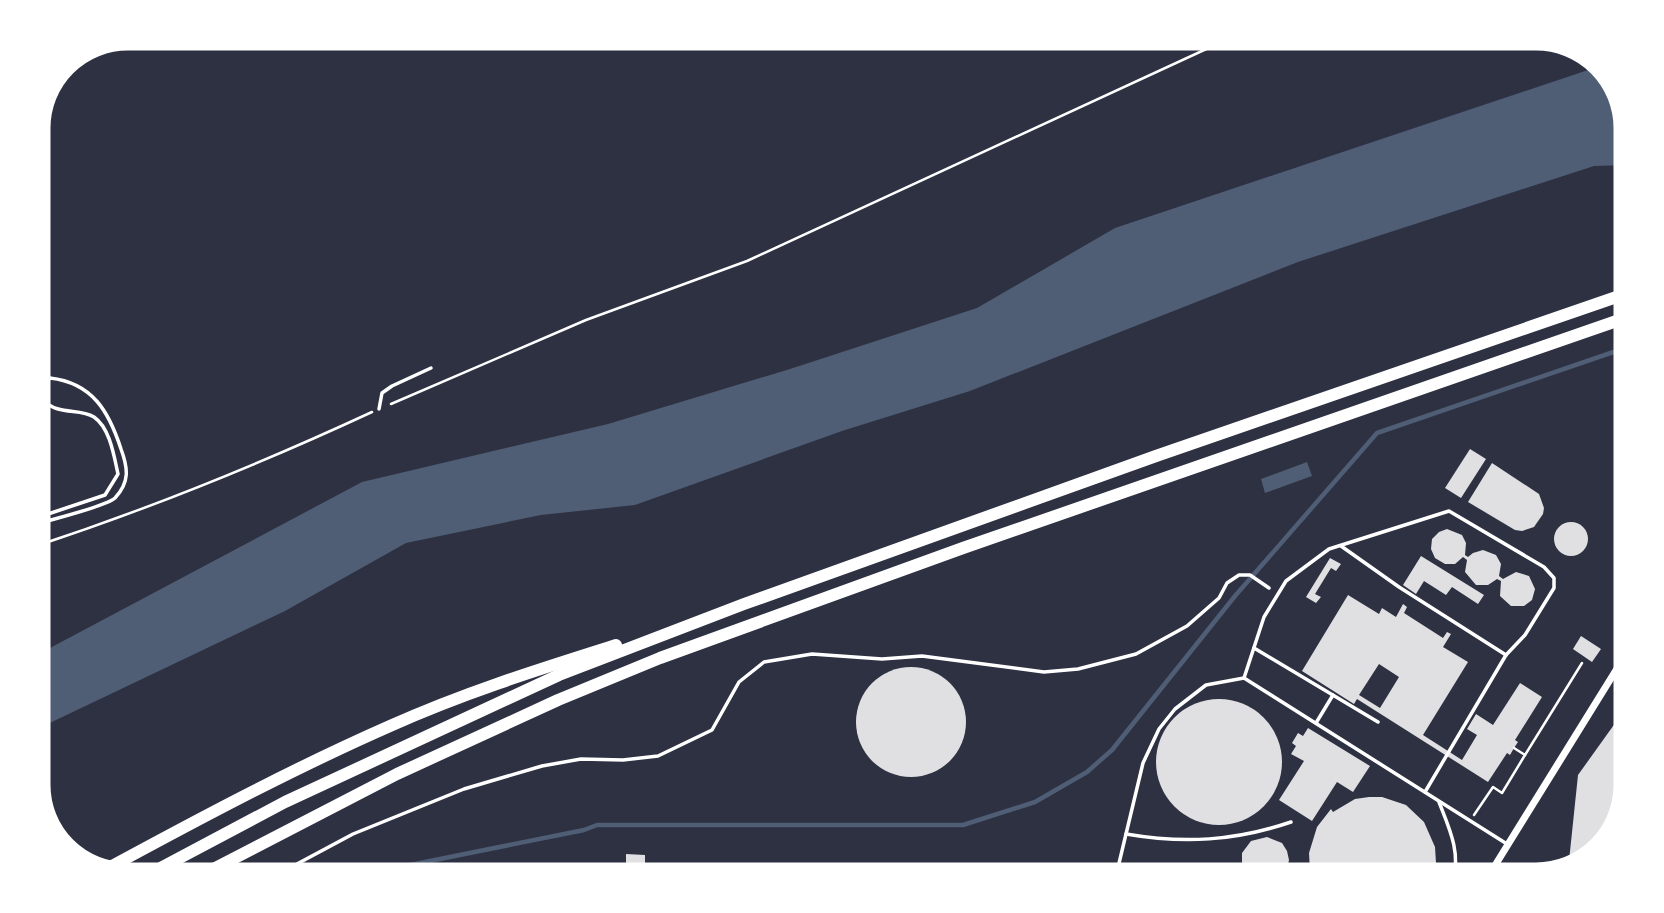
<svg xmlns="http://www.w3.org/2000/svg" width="1664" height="913" viewBox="0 0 1664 913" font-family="'Roboto Condensed',sans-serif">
	<rect width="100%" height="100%" fill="#2d3142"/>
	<g fill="#4f5d75">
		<polygon points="1603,65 1615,76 1631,122 1631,165 1594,166 1298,262 970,391 842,431 635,505 541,515 406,543 285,611 33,731 33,657 362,482 608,424 790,369 977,308 1115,228"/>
		<polygon points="1307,462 1312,476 1265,493 1261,479"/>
	</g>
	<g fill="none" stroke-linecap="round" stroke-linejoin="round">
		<polyline stroke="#4f5d75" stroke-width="4.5" points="336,880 584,830 597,825 963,825 1035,802 1087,772 1112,750 1235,596 1377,433 1631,346"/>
	</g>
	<g fill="#e0e0e3" fill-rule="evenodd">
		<polygon points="1470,449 1486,459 1461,498 1445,488"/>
		<polygon points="1492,463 1539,494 1544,508 1543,514 1534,527 1522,531 1515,530 1468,502"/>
		<circle cx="1571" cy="539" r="17"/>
		<polygon points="1447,529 1462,535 1466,543 1465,555 1468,557 1473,553 1483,550 1496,555 1501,564 1499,576 1503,579 1516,572 1529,576 1535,589 1532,600 1524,606 1511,606 1500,596 1501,581 1497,579 1488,585 1476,585 1465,572 1467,560 1463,557 1455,564 1445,564 1435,558 1431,549 1432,539 1439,532"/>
		<polygon points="1421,556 1484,595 1478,604 1452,587 1446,595 1424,581 1416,594 1403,585"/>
		<polygon points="1330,558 1341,564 1336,571 1331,568 1315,594 1321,597 1316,603 1306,597"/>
		<path d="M1348 595 1379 614 1382 608 1396 617 1403 604 1407 607 1404 613 1443 638 1447 632 1451 634 1443 647 1468 662 1423 735 1462 760 1477 735 1467 729 1476 714 1493 725 1520 683 1542 697 1515 740 1518 742 1514 748 1510 755 1507 753 1488 782 1357 699 1354 704 1302 671ZM1379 664 1399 677 1380 708 1359 695Z"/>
		<polygon points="1581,636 1601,649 1592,662 1573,649"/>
		<circle cx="911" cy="722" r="55"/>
		<circle cx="1219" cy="762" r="63"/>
		<polygon points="1631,701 1631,785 1621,827 1594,858 1569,861 1578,775"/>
		<polygon points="1308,728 1370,766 1353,792 1337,782 1312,821 1279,800 1304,761 1291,754 1296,746 1292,743 1298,733 1303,736"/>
		<polygon points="1369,797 1382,797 1406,805 1424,822 1435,847 1436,863 1432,880 1316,880 1313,870 1310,871 1309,853 1317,827 1331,809 1333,812 1355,799"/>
		<polygon points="1267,837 1282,843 1287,851 1289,860 1287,869 1277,880 1252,880 1242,866 1242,853 1251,841"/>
		<polygon points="626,854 645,855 645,871 626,870"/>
		<polygon points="1175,867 1201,872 1212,880 1145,880 1156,872"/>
	</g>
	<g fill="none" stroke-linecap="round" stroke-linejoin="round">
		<g stroke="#fff" stroke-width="2.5">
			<polyline points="391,404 586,320 747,261 1241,33"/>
			<path d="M33 547C149 509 262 463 372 412"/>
			<polyline points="1525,755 1582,663"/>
			<polyline points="1474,815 1493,787 1502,793 1525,755 1514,748"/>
		</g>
		<g stroke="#fff" stroke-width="3.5">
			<polyline points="379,409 382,393 392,386 431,368"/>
			<polyline points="33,459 36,461"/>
			<polyline points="33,503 40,506 42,516"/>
			<path d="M33 519 105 495 118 474C114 456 110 428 94 417 78 407 60 417 41 399L42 388 50 378C93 383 109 412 121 449 128 468 130 482 115 498 105 507 49 520 33 525"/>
			<polyline points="1341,546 1399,587 1506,655"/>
			<polyline points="1254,648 1378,722"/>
			<polyline points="1244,678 1264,617 1286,581 1329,549 1449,511 1544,567 1554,578 1554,588 1525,635 1506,655 1425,792"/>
			<polyline points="1316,723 1333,695"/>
			<path d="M1439 802C1449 828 1461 852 1453 880"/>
			<path d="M1126 834C1184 844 1235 841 1291 822"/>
			<polyline points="267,880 353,834 464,789 542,766 581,759 623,760 658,756 712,730 739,682 764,662 812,654 882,659 922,656 1044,672 1078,669 1136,654 1187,626 1219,598 1227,583 1239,575 1250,575 1269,588"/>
			<polyline points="1115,880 1143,763 1159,729 1175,709 1206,685 1244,678 1507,844"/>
		</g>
		<polyline stroke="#fff" stroke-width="7" points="1486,880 1631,646"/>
		<g stroke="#fff" stroke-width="12">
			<path d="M99 873C195 821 290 770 390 726 463 693 540 669 616 645"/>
			<polyline points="138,880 285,802 559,675 744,604 1156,456 1631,292"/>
			<polyline points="192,880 397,774 558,700 660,658 963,548 1631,316"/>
		</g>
	</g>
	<path d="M0 0H1664V913H0ZM128 46H1536A82 82 0 0 1 1618 128V785A82 82 0 0 1 1536 867H128A82 82 0 0 1 46 785V128A82 82 0 0 1 128 46Z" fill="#fff" fill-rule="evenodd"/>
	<path fill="none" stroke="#fff" stroke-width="9" d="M128 46H1536A82 82 0 0 1 1618 128V785A82 82 0 0 1 1536 867H128A82 82 0 0 1 46 785V128A82 82 0 0 1 128 46Z"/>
</svg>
